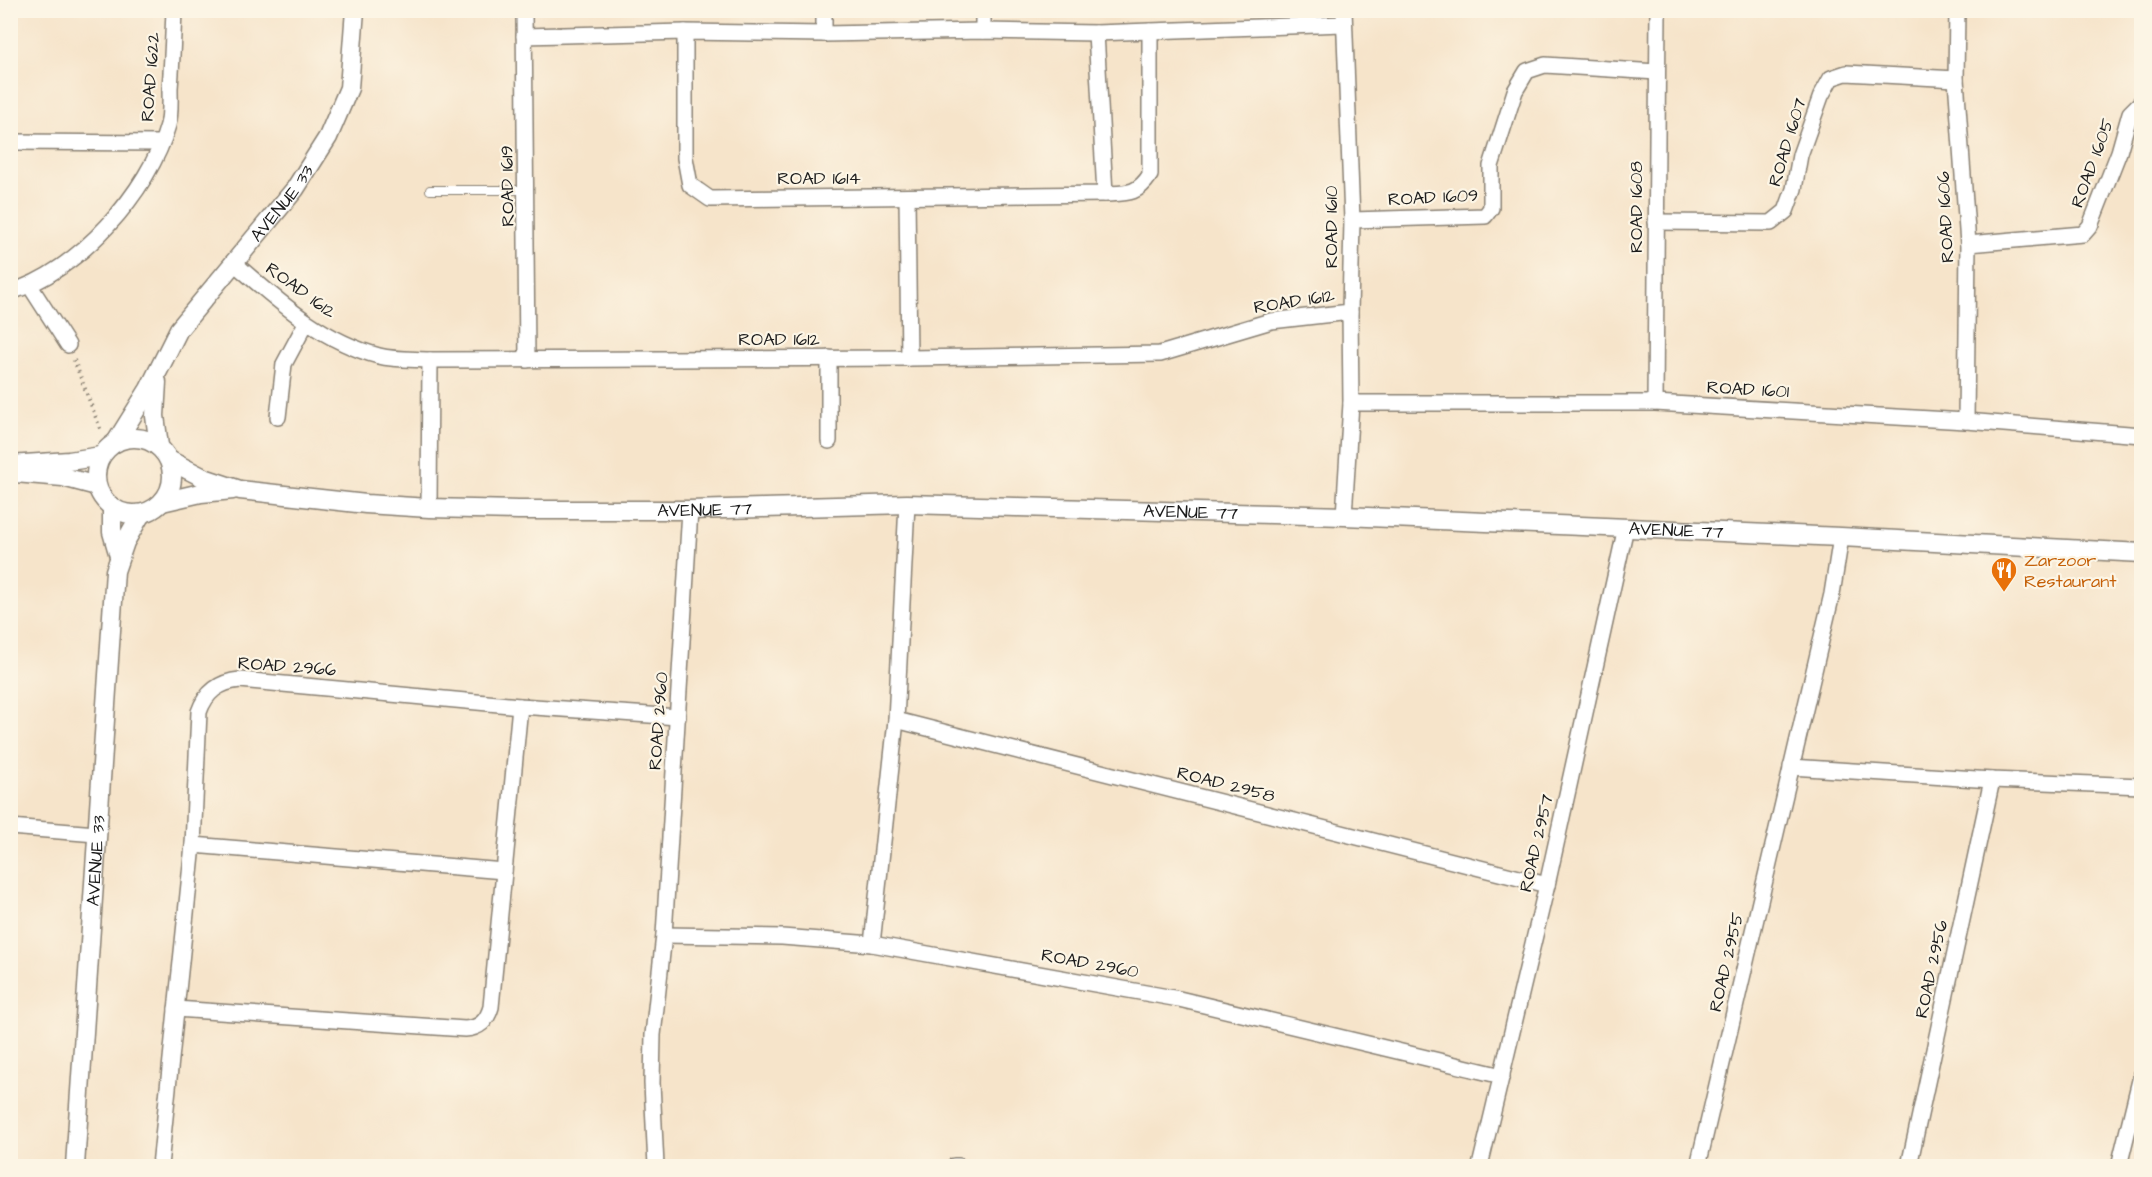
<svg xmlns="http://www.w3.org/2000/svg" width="2152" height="1177" viewBox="0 0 2152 1177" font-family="'Architects Daughter',sans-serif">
	<rect width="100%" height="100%" fill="#fcf5e5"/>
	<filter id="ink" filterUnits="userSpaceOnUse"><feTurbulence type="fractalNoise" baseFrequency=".0167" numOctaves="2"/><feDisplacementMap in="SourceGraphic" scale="12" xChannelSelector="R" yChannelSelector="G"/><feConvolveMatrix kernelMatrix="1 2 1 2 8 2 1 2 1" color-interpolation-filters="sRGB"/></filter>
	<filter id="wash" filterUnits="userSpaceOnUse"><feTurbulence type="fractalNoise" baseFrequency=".008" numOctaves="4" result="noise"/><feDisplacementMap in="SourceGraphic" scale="24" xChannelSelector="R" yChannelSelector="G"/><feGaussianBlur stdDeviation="1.35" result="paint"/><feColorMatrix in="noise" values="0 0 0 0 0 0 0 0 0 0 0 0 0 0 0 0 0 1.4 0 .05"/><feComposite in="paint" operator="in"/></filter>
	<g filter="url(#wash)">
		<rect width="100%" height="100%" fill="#f6e4ca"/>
	</g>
	<g filter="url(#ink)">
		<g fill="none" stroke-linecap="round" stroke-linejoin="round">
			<g stroke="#898073" stroke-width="10">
				<polyline id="service" points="430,190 527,190"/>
			</g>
			<g stroke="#898073" stroke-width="18">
				<g id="minor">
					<polyline points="524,10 527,360"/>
					<polyline points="824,10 824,34"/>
					<polyline points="1344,10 1352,220 1350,312 1351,403 1344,516"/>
					<polyline points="1957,10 1956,79 1968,244 1966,421"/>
					<polyline points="983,31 983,10"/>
					<path d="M685 32V158L690 185 710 199 1105 194C1127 193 1137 195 1150 175V31"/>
					<polyline points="1096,33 1105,194"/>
					<polyline points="524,36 685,32 824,34 983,31 1096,33 1343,24"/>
					<polyline points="10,142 161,143"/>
					<polyline points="907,197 909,358"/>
					<polyline points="1352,220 1485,216 1491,208 1491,166 1515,91 1527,71 1545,65 1657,72"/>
					<polyline points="1656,222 1771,223 1786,211 1794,189 1800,155 1821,96 1831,78 1846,73 1956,79"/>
					<polyline points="1968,244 2083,234 2090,226 2119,152 2130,113 2142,101"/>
					<path d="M233 262C277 300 321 341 379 356 395 360 413 359 430 360L909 358 1160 354 1271 321 1350 312"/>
					<polyline points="30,286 68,345"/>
					<path d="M10 292C77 273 150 191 168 125 171 114 170 100 170 88 172 62 173 36 174 10"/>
					<polyline points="829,358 829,441"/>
					<polyline points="1351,403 1655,403 1966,421 2142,435"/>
					<polyline points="1655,403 1658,10"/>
					<polyline points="278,417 284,364 306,323"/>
					<polyline points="429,508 430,360"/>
					<polyline points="896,720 1547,885"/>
					<polyline points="1791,767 1992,780 2142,786"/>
					<polyline points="10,827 96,834"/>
					<polyline points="193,845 504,871"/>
					<polyline points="664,935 782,937 872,944 1179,999 1502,1076"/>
					<polyline points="872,944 896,720 907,504"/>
					<path d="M176 1009 465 1029C480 1028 487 1021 491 1007L520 706"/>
					<path d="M160 1166 193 845 199 712C206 692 219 682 240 680L520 706 678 717"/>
					<polyline points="656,1166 652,1083 653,1035 664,935 690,510"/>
					<polyline points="954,1166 959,1166"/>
					<polyline points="1480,1166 1547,885 1626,527"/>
					<polyline points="1698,1166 1832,594 1841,537"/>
					<polyline points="1909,1166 1992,780"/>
					<polyline points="2119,1166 2142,1072"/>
				</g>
			</g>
			<g stroke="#898073" stroke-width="21">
				<g id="tertiary">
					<polyline points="157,382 155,416 159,446"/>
					<circle cx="134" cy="476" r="38"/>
					<path id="s1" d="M116 442 149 389 179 329 295 189 328 137 349 88 355 10"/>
					<path id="s2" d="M169 460 204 478 240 490 366 504 429 508 518 510H690L907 504 1344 516 1841 537 2142 553"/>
					<polyline points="10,465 69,461 101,456"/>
					<polyline points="15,473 63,477 97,486"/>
					<polyline points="162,502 201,493 233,490"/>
					<polyline points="112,507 112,532 119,556"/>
					<path id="s3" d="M75 1166 115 571 125 542 141 514"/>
				</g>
			</g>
			<polyline stroke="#898073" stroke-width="4" stroke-dasharray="1.5 4.5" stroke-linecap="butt" points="74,360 101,431"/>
			<use href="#service" stroke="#fff" stroke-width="8"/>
			<use href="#minor" stroke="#fff" stroke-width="15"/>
			<use href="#tertiary" stroke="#fff" stroke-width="18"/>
		</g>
	</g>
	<defs>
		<g id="restaurant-pin" transform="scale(1.35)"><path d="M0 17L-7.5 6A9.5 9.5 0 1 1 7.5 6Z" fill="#e8710a" stroke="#fcf5e5"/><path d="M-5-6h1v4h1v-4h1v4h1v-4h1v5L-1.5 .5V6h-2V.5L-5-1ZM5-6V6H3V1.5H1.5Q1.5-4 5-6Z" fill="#fff"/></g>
	</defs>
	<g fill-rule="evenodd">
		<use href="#restaurant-pin" x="2004" y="570"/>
	</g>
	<g text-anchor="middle" stroke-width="4.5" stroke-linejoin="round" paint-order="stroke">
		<g font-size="18" fill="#1c1c1c" stroke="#fcf5e5">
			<text transform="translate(150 77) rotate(-86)" y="6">ROAD 1622</text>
			<text transform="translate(1787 142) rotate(-73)" y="6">ROAD 1607</text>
			<text transform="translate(2092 163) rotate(-70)" y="6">ROAD 1605</text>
			<text x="819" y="184">ROAD 1614</text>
			<text transform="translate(507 186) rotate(-91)" y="6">ROAD 1619</text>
			<text transform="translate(1433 197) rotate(-3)" y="6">ROAD 1609</text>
			<text dy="6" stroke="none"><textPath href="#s1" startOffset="292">AVENUE 33</textPath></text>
			<text transform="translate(1636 207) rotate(-90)" y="6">ROAD 1608</text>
			<text transform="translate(1945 217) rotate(-93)" y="6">ROAD 1606</text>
			<text transform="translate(1331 227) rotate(-90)" y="6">ROAD 1610</text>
			<text transform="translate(301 290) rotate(36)" y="6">ROAD 1612</text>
			<text transform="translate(1294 301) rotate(-9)" y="6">ROAD 1612</text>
			<text x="779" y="345">ROAD 1612</text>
			<text transform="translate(1748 389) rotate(3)" y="6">ROAD 1601</text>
			<text dy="6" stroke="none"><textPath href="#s2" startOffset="543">AVENUE 77</textPath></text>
			<text dy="6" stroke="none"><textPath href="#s2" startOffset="1029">AVENUE 77</textPath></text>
			<text dy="6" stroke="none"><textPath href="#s2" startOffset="1515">AVENUE 77</textPath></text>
			<text transform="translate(287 666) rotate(4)" y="6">ROAD 2966</text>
			<text transform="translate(658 721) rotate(-86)" y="6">ROAD 2960</text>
			<text transform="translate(1226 784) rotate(14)" y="6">ROAD 2958</text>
			<text transform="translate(1536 843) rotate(-77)" y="6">ROAD 2957</text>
			<text dy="6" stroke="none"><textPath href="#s3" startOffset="306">AVENUE 33</textPath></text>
			<text transform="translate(1726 962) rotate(-77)" y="6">ROAD 2955</text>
			<text transform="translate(1090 963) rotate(10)" y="6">ROAD 2960</text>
			<text transform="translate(1931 969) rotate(-78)" y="6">ROAD 2956</text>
		</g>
		<g font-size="18" fill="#c56008" stroke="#fcf5e5" text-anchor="start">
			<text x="2024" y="566">Zarzoor<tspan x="2024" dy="21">Restaurant</tspan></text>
		</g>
	</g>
	<rect width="2152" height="1177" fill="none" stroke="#fcf5e5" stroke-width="36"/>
</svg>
